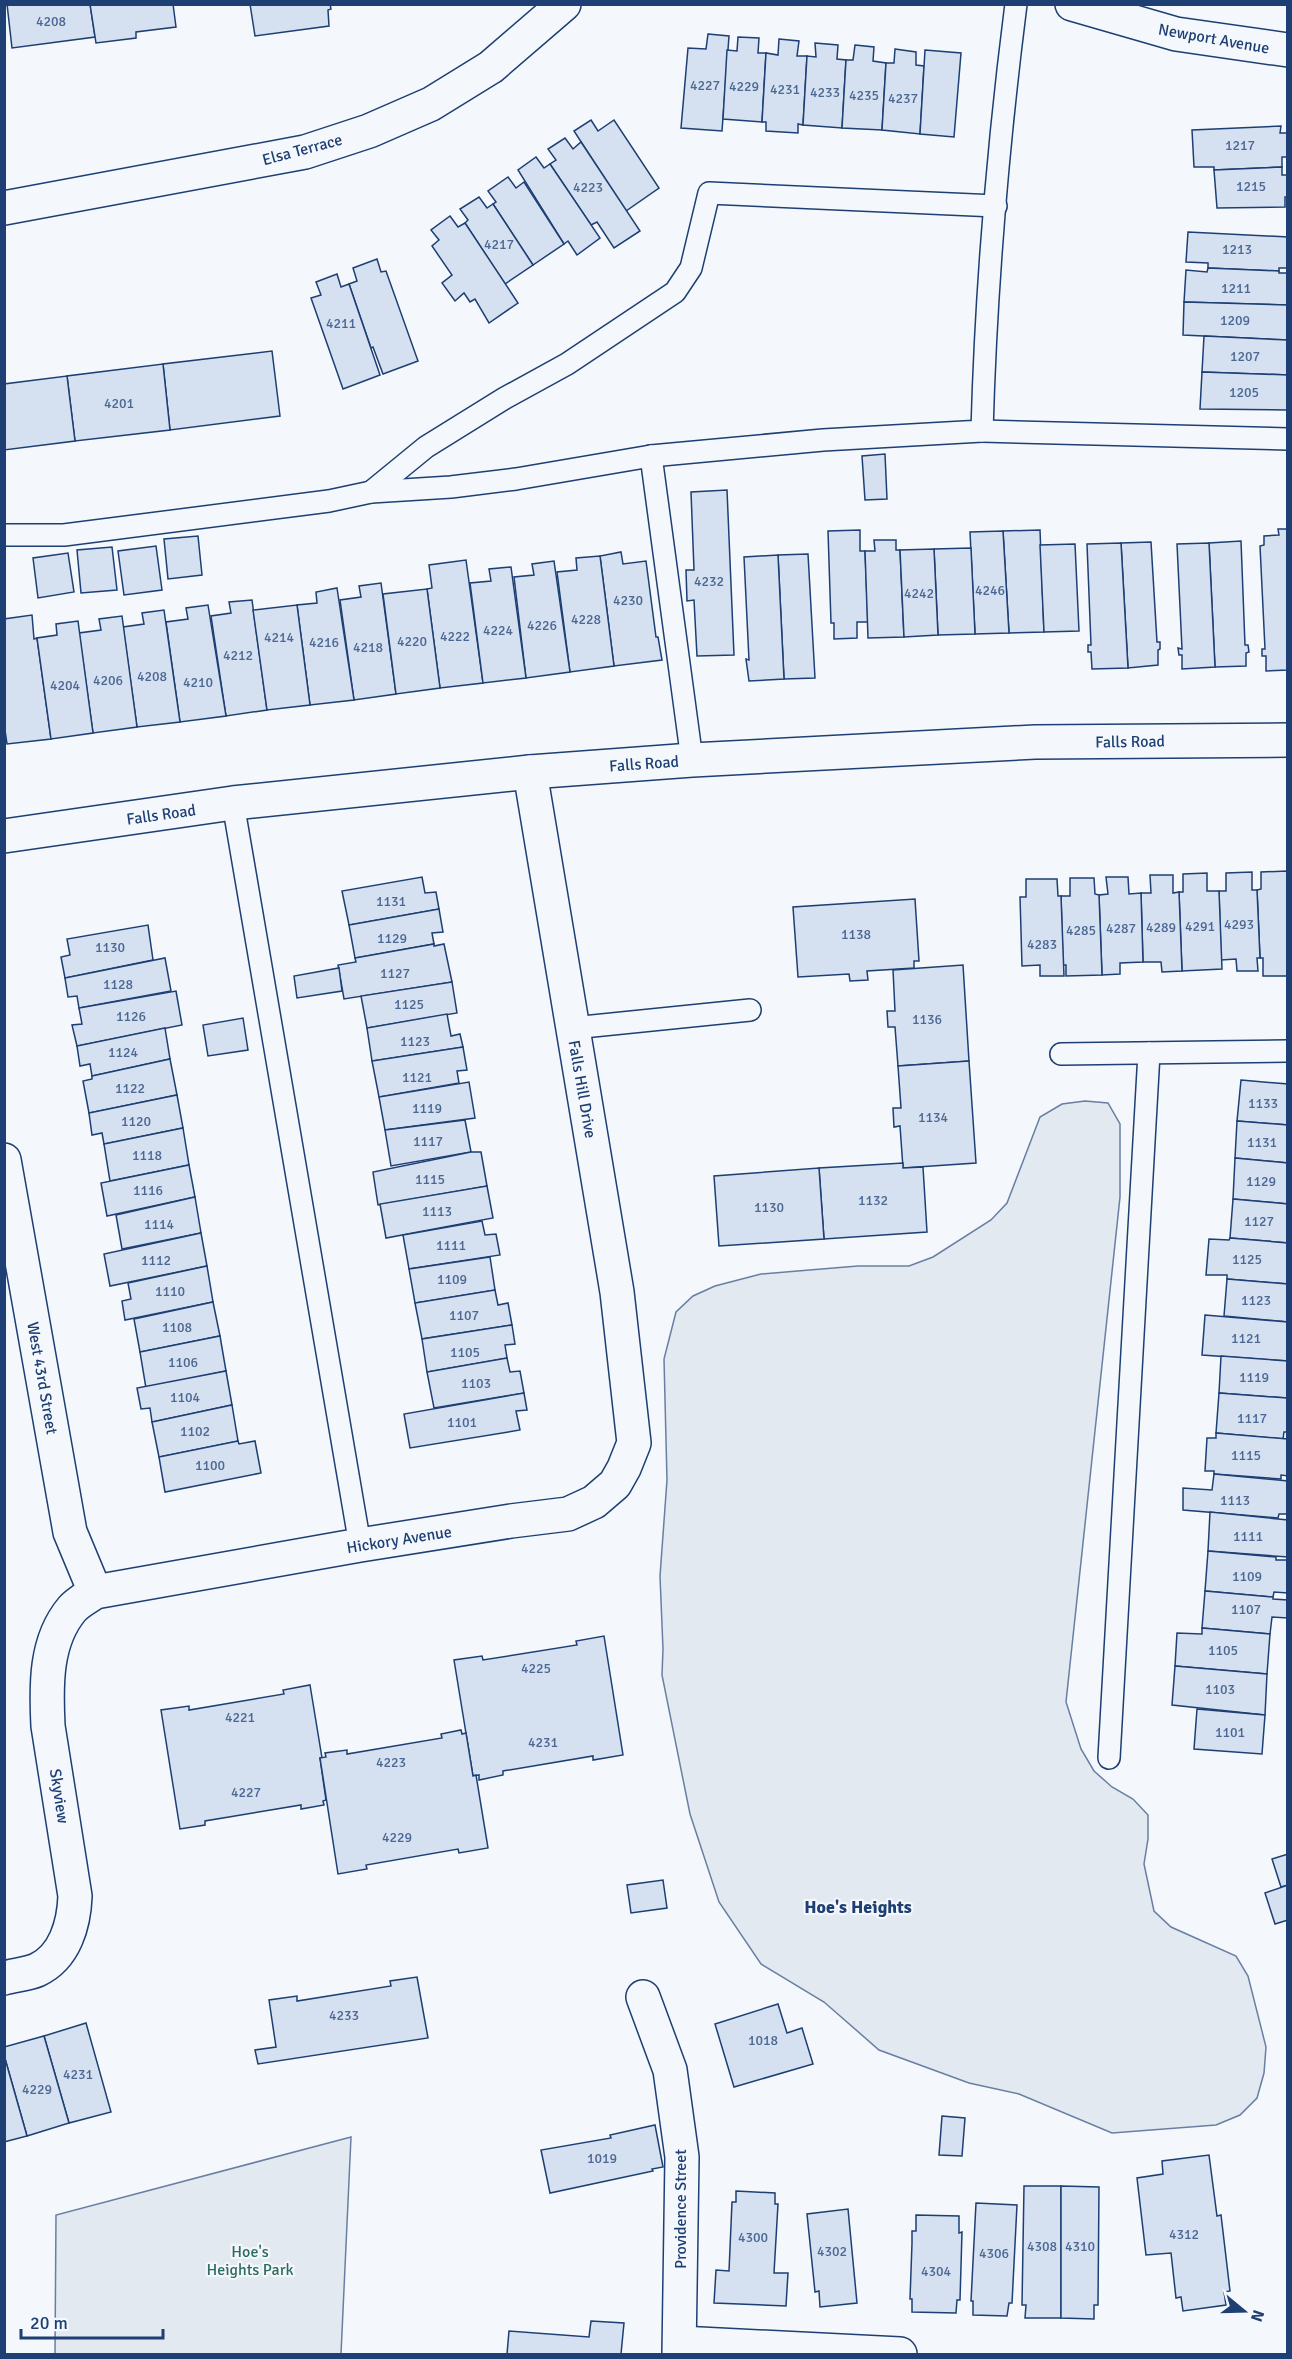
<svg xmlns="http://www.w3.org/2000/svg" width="1292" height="2359" viewBox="0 0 1292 2359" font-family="Signika,sans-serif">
	<rect width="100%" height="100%" fill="#f4f7fb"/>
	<g fill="#e3e9f0" stroke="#687fa3" stroke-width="1.5">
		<polygon points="1085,1101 1108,1103 1120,1124 1120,1197 1066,1702 1081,1749 1094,1771 1112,1787 1133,1799 1148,1815 1148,1839 1144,1864 1154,1911 1171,1927 1236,1956 1248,1976 1266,2047 1264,2073 1257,2098 1240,2115 1216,2125 1112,2133 1019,2094 969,2083 879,2050 824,2002 761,1964 719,1902 690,1814 662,1675 663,1649 660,1576 667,1480 664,1359 676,1312 693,1296 715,1286 761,1274 858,1266 909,1266 933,1257 991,1220 1007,1203 1040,1117 1062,1104"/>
		<polygon points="351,2137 341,2354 55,2354 56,2215"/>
	</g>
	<g fill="#d5e0f0" stroke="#1d3f73" stroke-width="1.5">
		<polygon points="7,4 90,4 95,37 12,48"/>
		<polygon points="90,4 173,4 176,27 136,32 136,38 96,43"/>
		<polygon points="250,4 330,4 331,9 328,10 329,26 255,36"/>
		<polygon points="708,34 729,36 722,131 681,128 688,48 706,49"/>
		<polygon points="738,37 759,38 758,53 766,53 762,122 723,119 727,50 737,51"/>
		<polygon points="779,39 799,41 797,56 807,56 803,125 798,124 798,133 766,131 766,122 762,122 766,53 778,55"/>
		<polygon points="815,43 838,45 837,59 846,60 842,128 803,125 807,56 816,57"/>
		<polygon points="855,45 874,47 873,61 886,63 882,130 842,128 846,60 853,60"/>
		<polygon points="895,49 916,52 916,65 924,66 920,134 882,130 886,63 894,63"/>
		<polygon points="925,50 961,53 954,137 920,134"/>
		<polygon points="591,120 598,131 614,120 659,188 626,211 574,131"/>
		<polygon points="1281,126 1280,133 1288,133 1288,157 1282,157 1282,167 1214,170 1214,167 1194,167 1192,130"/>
		<polygon points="565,138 573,149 581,142 640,231 614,248 597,222 591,225 550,164 556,160 548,149"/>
		<polygon points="536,157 544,168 550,164 600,238 577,255 568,241 564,244 518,170"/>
		<polygon points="1282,167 1282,175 1288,175 1288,197 1285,197 1285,207 1217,208 1214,170"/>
		<polygon points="508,177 516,188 524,182 564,244 533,265 493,204 496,202 488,191"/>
		<polygon points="479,197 487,208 493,204 533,265 505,284 465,223 468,220 460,209"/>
		<polygon points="450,216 458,227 465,223 518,303 489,323 475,299 470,302 464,293 455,301 442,283 452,275 432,246 439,240 431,230"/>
		<polygon points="1188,232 1288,237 1288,268 1279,268 1279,271 1208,268 1208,263 1186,262"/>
		<polygon points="377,259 381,272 386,271 418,361 383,374 373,347 371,348 349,284 357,281 353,268"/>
		<polygon points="1208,268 1279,271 1279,273 1288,273 1288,305 1184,302 1186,270 1207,272"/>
		<polygon points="337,274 341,287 349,284 380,375 343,389 311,298 321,295 316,282"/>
		<polygon points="1184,302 1288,305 1288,340 1183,335"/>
		<polygon points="1204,336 1288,340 1288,375 1202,372"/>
		<polygon points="272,351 280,416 170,430 163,364"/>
		<polygon points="163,364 170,430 75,441 67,376"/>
		<polygon points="1202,372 1288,375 1288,410 1200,409"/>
		<polygon points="67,376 75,441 4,450 4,384"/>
		<polygon points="885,454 887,499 865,500 862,456"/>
		<polygon points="727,490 734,655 697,656 694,600 687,601 686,570 694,570 691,492"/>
		<polygon points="1278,529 1288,529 1288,670 1266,671 1266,656 1262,656 1262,649 1265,649 1260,546 1264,545 1264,536 1279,535"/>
		<polygon points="860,530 860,551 865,551 868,622 857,622 857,638 834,639 834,623 831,623 828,531"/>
		<polygon points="1040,530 1044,632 1009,633 1003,531"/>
		<polygon points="1003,531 1009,633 975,634 970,532"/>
		<polygon points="198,536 202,575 168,579 164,539"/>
		<polygon points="874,540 896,540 896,550 900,550 904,637 868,638 865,551 875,551"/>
		<polygon points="1241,541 1245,645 1248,645 1249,652 1246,653 1246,666 1215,667 1209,543"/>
		<polygon points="1151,542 1157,642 1160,642 1160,649 1158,650 1158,665 1128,668 1121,543"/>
		<polygon points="1121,543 1128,668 1092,669 1091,652 1088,652 1088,645 1091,645 1087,544"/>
		<polygon points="1209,543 1215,667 1182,669 1182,655 1179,655 1178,648 1182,649 1177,544"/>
		<polygon points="1075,544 1079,631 1044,632 1040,545"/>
		<polygon points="156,546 162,590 124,595 118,551"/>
		<polygon points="112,547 117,590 81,593 77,550"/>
		<polygon points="971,548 975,634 938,635 934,549"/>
		<polygon points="934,549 938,635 904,637 900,550"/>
		<polygon points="621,552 623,564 646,561 656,637 658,637 662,660 614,666 600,556"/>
		<polygon points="68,553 74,592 38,598 33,558"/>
		<polygon points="808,554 815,678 784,679 778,555"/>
		<polygon points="778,555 784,679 749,681 746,659 749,660 744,557"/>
		<polygon points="600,556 614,666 570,672 557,572 577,570 576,558"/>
		<polygon points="466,560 483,683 440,688 427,589 432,588 429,565"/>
		<polygon points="554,561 570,672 526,678 514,577 534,575 532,564"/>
		<polygon points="511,567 526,678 483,683 470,583 491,581 489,569"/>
		<polygon points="381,583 396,694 354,700 340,600 361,597 359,586"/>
		<polygon points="337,588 354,700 310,705 297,605 317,603 316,592"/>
		<polygon points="427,589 440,688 396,694 383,594"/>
		<polygon points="252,600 267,710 226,716 211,616 231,613 229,602"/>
		<polygon points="208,605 226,716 180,722 166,622 188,619 186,608"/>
		<polygon points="297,605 310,705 267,710 253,610"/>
		<polygon points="164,610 180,722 137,727 123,627 144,624 142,613"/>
		<polygon points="32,615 34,639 37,638 51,739 7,744 4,723 4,619"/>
		<polygon points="122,616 137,727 93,733 79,633 101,630 99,619"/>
		<polygon points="78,621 93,733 51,739 37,638 57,635 56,624"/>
		<polygon points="1287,871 1288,976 1263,976 1263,958 1260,958 1257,890 1261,889 1261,872"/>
		<polygon points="1252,872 1252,890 1257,890 1260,958 1257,958 1258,971 1237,971 1236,959 1221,960 1219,891 1226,891 1226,873"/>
		<polygon points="1207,873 1207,891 1219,891 1222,969 1182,971 1179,892 1183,892 1183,874"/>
		<polygon points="1150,875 1173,875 1173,893 1179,892 1182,971 1162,972 1161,962 1143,962 1141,893 1151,893"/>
		<polygon points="422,877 425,893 436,892 439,909 349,925 342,891"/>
		<polygon points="1106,877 1128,877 1129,894 1141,893 1143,962 1120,963 1120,974 1102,975 1099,895 1108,894"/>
		<polygon points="1070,878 1094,878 1095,894 1099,895 1102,975 1066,976 1066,965 1063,965 1061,896 1070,896"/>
		<polygon points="1026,879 1057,879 1058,896 1061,896 1064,976 1040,976 1040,965 1022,966 1020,897 1026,897"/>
		<polygon points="915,899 919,961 914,961 914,968 867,971 868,980 850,981 849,974 798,977 793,907"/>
		<polygon points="439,909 443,932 432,933 434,944 355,958 349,925"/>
		<polygon points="148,925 153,960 65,978 61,957 70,955 67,939"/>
		<polygon points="434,944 434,946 444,944 452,982 344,999 338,965 356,962 355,958"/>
		<polygon points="165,958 171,991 79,1008 77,996 68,997 65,978"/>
		<polygon points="963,965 969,1061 898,1066 895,1027 888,1027 887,1011 895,1011 893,970"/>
		<polygon points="339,968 342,991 297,998 294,976"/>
		<polygon points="452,982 457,1013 367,1028 361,996"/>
		<polygon points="176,991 182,1025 77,1046 72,1025 82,1024 79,1008"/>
		<polygon points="447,1014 451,1036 460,1034 463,1047 372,1061 367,1028"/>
		<polygon points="243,1018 248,1050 208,1056 203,1025"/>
		<polygon points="165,1028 170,1059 92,1076 90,1064 80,1066 77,1046"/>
		<polygon points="463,1047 467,1070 457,1071 459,1083 379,1097 372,1061"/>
		<polygon points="170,1059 177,1095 89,1113 83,1081 92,1079 92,1076"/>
		<polygon points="969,1061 976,1163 903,1168 900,1126 894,1127 893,1108 901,1108 898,1066"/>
		<polygon points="1241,1080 1288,1084 1288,1125 1237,1121"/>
		<polygon points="469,1082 475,1118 385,1130 379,1097"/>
		<polygon points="177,1095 183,1128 104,1144 102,1133 92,1135 89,1113"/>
		<polygon points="465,1120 471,1152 391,1166 385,1130"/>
		<polygon points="1237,1121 1288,1125 1288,1163 1235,1158"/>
		<polygon points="183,1128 189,1165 110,1181 104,1144"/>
		<polygon points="471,1152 481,1152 487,1186 378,1205 373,1172"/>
		<polygon points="1235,1158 1288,1163 1288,1204 1233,1199"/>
		<polygon points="903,1163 903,1168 923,1167 927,1232 824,1239 819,1168"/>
		<polygon points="189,1165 195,1197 107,1216 101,1183"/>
		<polygon points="819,1168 824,1239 719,1246 714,1176"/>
		<polygon points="487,1186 493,1218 386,1238 380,1204"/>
		<polygon points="195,1197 201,1233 122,1249 116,1215"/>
		<polygon points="1233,1199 1288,1204 1288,1243 1230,1238"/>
		<polygon points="482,1221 485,1235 496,1234 500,1255 409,1269 403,1235"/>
		<polygon points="201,1233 207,1266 110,1286 104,1254"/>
		<polygon points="1230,1238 1288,1243 1288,1284 1227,1279 1227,1275 1206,1275 1209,1239 1229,1240"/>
		<polygon points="490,1257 495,1290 415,1303 409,1269"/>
		<polygon points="207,1266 213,1302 125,1320 122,1301 131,1299 128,1283"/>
		<polygon points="1227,1279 1288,1284 1288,1322 1224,1316"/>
		<polygon points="495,1290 498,1305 508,1303 512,1325 422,1339 415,1303"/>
		<polygon points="213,1302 220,1336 140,1352 134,1319"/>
		<polygon points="1205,1315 1288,1322 1288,1361 1202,1355"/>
		<polygon points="512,1325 515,1344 505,1345 507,1358 427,1372 422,1339"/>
		<polygon points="220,1336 226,1371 146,1388 140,1352"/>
		<polygon points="1221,1356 1288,1361 1287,1398 1219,1393"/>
		<polygon points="507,1358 510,1372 520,1371 524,1393 434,1408 427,1372"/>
		<polygon points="226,1371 232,1405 152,1422 150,1408 141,1409 137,1388"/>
		<polygon points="524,1393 527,1410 516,1411 520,1430 410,1448 404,1414"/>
		<polygon points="1219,1393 1287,1398 1288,1432 1284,1432 1283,1439 1216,1433"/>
		<polygon points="232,1405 238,1441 159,1457 152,1422"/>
		<polygon points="1216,1433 1288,1439 1288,1476 1281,1475 1281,1479 1214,1474 1214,1471 1205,1471 1207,1438 1216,1438"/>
		<polygon points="238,1441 239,1444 255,1441 261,1473 165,1492 159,1457"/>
		<polygon points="1214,1474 1288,1481 1288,1514 1279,1514 1278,1518 1183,1510 1183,1488 1212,1490"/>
		<polygon points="1210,1512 1288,1520 1288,1557 1208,1551"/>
		<polygon points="1208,1551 1276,1557 1276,1560 1288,1560 1288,1593 1274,1592 1273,1597 1205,1591"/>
		<polygon points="1205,1591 1273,1597 1273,1599 1288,1600 1288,1618 1272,1617 1270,1634 1202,1628"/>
		<polygon points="1202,1628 1270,1634 1267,1674 1175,1666 1177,1633 1202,1634"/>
		<polygon points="604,1636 623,1755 593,1760 593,1756 503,1771 503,1775 479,1780 479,1775 473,1776 454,1660 482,1656 483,1660 577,1645 576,1641"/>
		<polygon points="1175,1666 1267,1674 1265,1715 1172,1705"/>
		<polygon points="310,1685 322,1758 320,1758 326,1800 323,1801 324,1805 301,1809 301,1805 205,1821 205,1825 180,1829 161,1710 189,1706 189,1710 284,1694 283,1690"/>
		<polygon points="1197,1709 1265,1715 1262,1754 1194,1749"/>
		<polygon points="461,1730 462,1734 466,1733 473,1776 476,1775 488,1848 459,1853 458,1849 366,1865 367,1869 338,1874 320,1758 326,1757 325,1753 347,1750 347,1754 442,1738 441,1734"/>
		<polygon points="1288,1854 1288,1885 1281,1887 1272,1859"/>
		<polygon points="663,1880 667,1908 631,1913 627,1885"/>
		<polygon points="1288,1885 1288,1920 1275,1924 1265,1893"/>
		<polygon points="417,1977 428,2038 258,2064 255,2050 276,2047 269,2000 297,1996 297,2001 391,1986 390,1981"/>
		<polygon points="778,2004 787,2033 802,2028 813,2064 734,2087 715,2024"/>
		<polygon points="86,2023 111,2112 69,2123 44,2036"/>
		<polygon points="44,2036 69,2123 27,2136 4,2055 4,2047"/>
		<polygon points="4,2055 27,2136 4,2142"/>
		<polygon points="942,2116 965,2118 962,2156 939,2155"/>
		<polygon points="655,2125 663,2167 652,2169 653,2171 550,2193 541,2150 611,2138 610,2135"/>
		<polygon points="1209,2155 1217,2216 1221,2215 1230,2291 1224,2292 1226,2305 1183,2311 1181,2297 1176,2298 1171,2253 1146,2255 1137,2178 1163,2174 1162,2161"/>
		<polygon points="1024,2186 1061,2186 1061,2318 1025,2318 1026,2305 1022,2305"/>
		<polygon points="1061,2186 1099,2187 1098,2305 1094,2305 1094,2319 1061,2318"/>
		<polygon points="736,2191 775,2193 775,2204 778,2204 774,2273 788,2273 786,2306 714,2303 716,2270 729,2271 732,2202 736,2202"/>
		<polygon points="976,2203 1017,2205 1012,2303 1009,2303 1007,2316 973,2315 973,2301 971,2301"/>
		<polygon points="848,2209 857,2303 820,2307 819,2291 815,2292 807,2214"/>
		<polygon points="916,2215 959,2216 959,2233 962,2232 960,2300 957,2300 956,2313 912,2312 912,2299 910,2299 912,2243 912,2231 916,2231"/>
		<polygon points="591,2321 624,2323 621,2354 507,2354 509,2331 589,2337"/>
	</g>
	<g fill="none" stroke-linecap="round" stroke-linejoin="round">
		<g stroke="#1d3f73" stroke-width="24">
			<g id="lane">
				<polyline points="982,431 1288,439"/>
				<polyline points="651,456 692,760"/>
				<polyline points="371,492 426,447 505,398 567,364 675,292 691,268 709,193 996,206"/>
				<path d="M4 535H64L329 501 371 492 451 487 516 479 651 456 823 440 982 431C986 289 998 145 1016 4"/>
				<polyline points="233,803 360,1545"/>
				<polyline points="573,1028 750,1010"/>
				<polyline points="1061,1054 1288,1051"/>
				<polyline points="1109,1758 1149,1053"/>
			</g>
		</g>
		<g stroke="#1d3f73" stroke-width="36">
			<g id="street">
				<polyline points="1072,4 1176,34 1288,50"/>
				<polyline points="4,208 305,152 369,131 431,104 491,67 564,4"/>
				<polyline points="4,1160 70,1532 95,1592"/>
				<path d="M4 1978C15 1975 28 1974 37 1970 65 1957 74 1924 75 1896L48 1726C46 1686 45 1641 72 1609 78 1602 88 1597 95 1592L360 1545 511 1521 568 1514 594 1502 615 1484 624 1468 634 1443 617 1292 530 772"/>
				<polyline points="643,1997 670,2070 682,2157 679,2354"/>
				<polyline points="680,2343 900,2354"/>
			</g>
		</g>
		<g stroke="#1d3f73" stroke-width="36">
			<polyline id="secondary" points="4,836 233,803 530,772 692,760 1035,742 1288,740"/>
		</g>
		<use href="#lane" stroke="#f4f7fb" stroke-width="21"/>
		<use href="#street" stroke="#f4f7fb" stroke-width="33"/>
		<use href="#secondary" stroke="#f4f7fb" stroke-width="33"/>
	</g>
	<g text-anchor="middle" stroke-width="4.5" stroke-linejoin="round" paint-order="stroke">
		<g font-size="14" fill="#4b6792">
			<text x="51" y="26">4208</text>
			<text x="705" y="90">4227</text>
			<text x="744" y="91">4229</text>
			<text x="785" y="94">4231</text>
			<text x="825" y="97">4233</text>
			<text x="864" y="100">4235</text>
			<text x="903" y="103">4237</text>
			<text x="1240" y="150">1217</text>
			<text x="1251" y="191">1215</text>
			<text x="588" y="192">4223</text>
			<text x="499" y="249">4217</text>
			<text x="1237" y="254">1213</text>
			<text x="1236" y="293">1211</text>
			<text x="1235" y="325">1209</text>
			<text x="341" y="328">4211</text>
			<text x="1245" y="361">1207</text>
			<text x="1244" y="397">1205</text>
			<text x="119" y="408">4201</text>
			<text x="709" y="586">4232</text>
			<text x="990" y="595">4246</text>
			<text x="919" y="598">4242</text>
			<text x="628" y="605">4230</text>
			<text x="586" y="624">4228</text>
			<text x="542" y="630">4226</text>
			<text x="498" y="635">4224</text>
			<text x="455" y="641">4222</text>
			<text x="279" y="642">4214</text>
			<text x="412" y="646">4220</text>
			<text x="324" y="647">4216</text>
			<text x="368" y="652">4218</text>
			<text x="238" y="660">4212</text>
			<text x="152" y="681">4208</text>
			<text x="108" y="685">4206</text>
			<text x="198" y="687">4210</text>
			<text x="65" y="690">4204</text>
			<text x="391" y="906">1131</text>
			<text x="1239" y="929">4293</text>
			<text x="1200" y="931">4291</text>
			<text x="1161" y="932">4289</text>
			<text x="1121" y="933">4287</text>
			<text x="1081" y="935">4285</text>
			<text x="856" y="939">1138</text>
			<text x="392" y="943">1129</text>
			<text x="1042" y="949">4283</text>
			<text x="110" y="952">1130</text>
			<text x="395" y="978">1127</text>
			<text x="118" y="989">1128</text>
			<text x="409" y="1009">1125</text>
			<text x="131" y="1021">1126</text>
			<text x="927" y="1024">1136</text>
			<text x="415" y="1046">1123</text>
			<text x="123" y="1057">1124</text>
			<text x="417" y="1082">1121</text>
			<text x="130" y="1093">1122</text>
			<text x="1263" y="1108">1133</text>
			<text x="427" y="1113">1119</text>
			<text x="933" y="1122">1134</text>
			<text x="136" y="1126">1120</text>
			<text x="428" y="1146">1117</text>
			<text x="1262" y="1147">1131</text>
			<text x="147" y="1160">1118</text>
			<text x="430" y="1184">1115</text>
			<text x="1261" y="1186">1129</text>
			<text x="148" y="1195">1116</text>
			<text x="873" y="1205">1132</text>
			<text x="769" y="1212">1130</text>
			<text x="437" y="1216">1113</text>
			<text x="1259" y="1226">1127</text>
			<text x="159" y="1229">1114</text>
			<text x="451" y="1250">1111</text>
			<text x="1247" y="1264">1125</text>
			<text x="156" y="1265">1112</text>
			<text x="452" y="1284">1109</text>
			<text x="170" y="1296">1110</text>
			<text x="1256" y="1305">1123</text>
			<text x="464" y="1320">1107</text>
			<text x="177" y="1332">1108</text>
			<text x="1246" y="1343">1121</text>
			<text x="465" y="1357">1105</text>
			<text x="183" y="1367">1106</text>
			<text x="1254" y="1382">1119</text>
			<text x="476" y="1388">1103</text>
			<text x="185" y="1402">1104</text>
			<text x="1252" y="1423">1117</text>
			<text x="462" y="1427">1101</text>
			<text x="195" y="1436">1102</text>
			<text x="1246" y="1460">1115</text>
			<text x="210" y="1470">1100</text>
			<text x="1235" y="1505">1113</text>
			<text x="1248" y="1541">1111</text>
			<text x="1247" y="1581">1109</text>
			<text x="1246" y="1614">1107</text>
			<text x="1223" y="1655">1105</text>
			<text x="536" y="1673">4225</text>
			<text x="1220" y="1694">1103</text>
			<text x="240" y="1722">4221</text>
			<text x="1230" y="1737">1101</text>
			<text x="543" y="1747">4231</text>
			<text x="391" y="1767">4223</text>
			<text x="246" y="1797">4227</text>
			<text x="397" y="1842">4229</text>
			<text x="344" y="2020">4233</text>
			<text x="763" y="2045">1018</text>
			<text x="78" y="2079">4231</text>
			<text x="37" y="2094">4229</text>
			<text x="602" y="2163">1019</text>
			<text x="1184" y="2239">4312</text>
			<text x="753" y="2242">4300</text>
			<text x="1042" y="2251">4308</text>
			<text x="1080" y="2251">4310</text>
			<text x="832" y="2256">4302</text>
			<text x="994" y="2258">4306</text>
			<text x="936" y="2276">4304</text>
		</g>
		<g font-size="16" fill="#1d3f73" stroke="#f4f7fb">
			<text transform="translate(1214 38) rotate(10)" y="6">Newport Avenue</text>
			<text transform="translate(302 149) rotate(-15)" y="6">Elsa Terrace</text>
			<text transform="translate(1130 741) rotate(-1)" y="6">Falls Road</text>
			<text transform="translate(644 763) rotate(-4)" y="6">Falls Road</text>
			<text transform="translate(161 814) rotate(-8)" y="6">Falls Road</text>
			<text transform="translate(583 1089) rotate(80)" y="6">Falls Hill Drive</text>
			<text transform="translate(43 1378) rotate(80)" y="6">West 43rd Street</text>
			<text transform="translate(399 1539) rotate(-9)" y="6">Hickory Avenue</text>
			<text transform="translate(60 1796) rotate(81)" y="6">Skyview</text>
			<text transform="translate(680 2209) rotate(-90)" y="6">Providence Street</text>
		</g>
		<g font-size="16" fill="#2c6c60" stroke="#f4f7fb">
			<text x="250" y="2257">Hoe's<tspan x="250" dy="18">Heights Park</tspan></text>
		</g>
		<g font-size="18" font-weight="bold" fill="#1d3f73" stroke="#f4f7fb">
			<text x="858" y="1913">Hoe's Heights</text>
		</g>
	</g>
	<rect width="1292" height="2359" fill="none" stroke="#1d3f73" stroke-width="12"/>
	<g transform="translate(1244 2311) rotate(109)" stroke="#f4f7fb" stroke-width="4.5" paint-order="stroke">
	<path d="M0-4.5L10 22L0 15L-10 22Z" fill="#1d3f73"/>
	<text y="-9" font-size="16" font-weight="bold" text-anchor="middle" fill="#1d3f73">N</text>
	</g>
	<path d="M21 2329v9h142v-9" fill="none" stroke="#1d3f73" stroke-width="3"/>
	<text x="30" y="2329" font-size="18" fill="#1d3f73" stroke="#f4f7fb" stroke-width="4.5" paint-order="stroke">20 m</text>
</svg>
